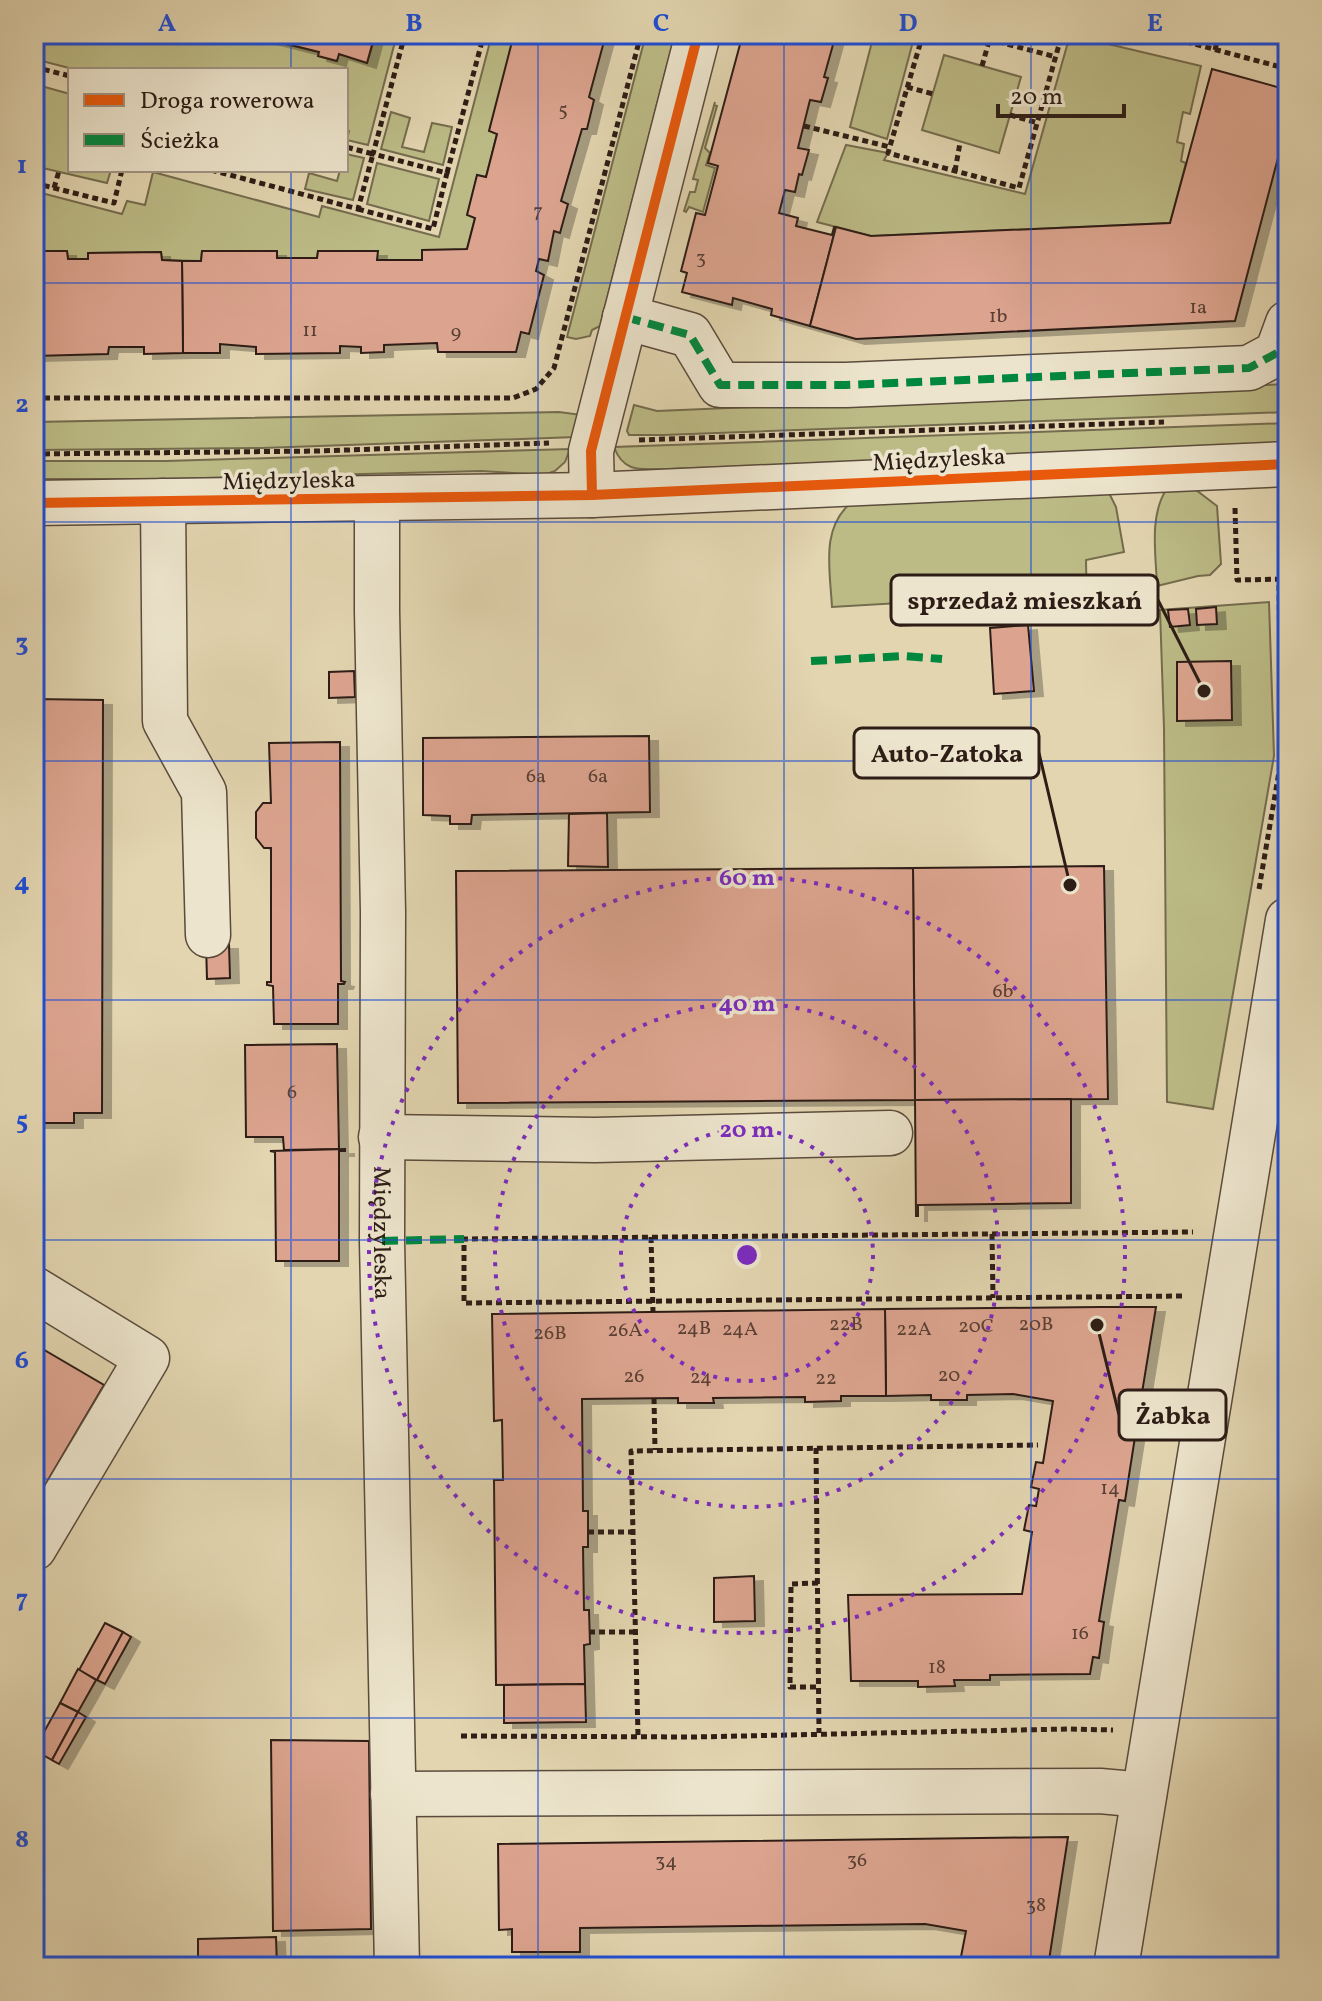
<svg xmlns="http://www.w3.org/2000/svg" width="1322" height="2001" viewBox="0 0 1322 2001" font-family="Vollkorn,serif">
	<defs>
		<filter id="shadow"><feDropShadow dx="9" dy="5" stdDeviation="0" flood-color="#0004"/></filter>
	</defs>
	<rect width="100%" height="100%" fill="#e2d5b0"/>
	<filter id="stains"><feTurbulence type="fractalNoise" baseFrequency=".0025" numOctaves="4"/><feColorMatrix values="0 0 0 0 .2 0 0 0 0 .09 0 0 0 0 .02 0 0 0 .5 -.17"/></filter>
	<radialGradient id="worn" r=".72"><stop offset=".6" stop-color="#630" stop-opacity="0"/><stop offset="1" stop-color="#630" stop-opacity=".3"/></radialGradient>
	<g fill="#bcbb86" stroke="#746c4e" stroke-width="2">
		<polygon points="34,34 268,34 267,40 319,52 319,56 336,61 339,54 367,63 376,34 397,34 368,145 347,140 349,131 346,130 346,70 77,70 34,59"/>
		<polygon points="492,34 514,34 497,134 486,177 477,175 475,218 467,249 422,260 377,260 377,251 318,251 317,258 277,258 276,251 202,251 201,261 162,260 161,252 88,253 88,259 68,259 67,251 34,251 34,191 122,214 127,201 145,205 153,172 319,217 322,206 439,237"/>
		<polygon points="646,34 675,34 600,326 592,330 590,336 576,339 567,337"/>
		<polygon points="874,34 915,34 887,139 850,127"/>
		<polygon points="1070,35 1201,66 1190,114 1183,112 1177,142 1184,144 1181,161 1186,163 1170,223 871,236 817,222 846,145 888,153 884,160 1025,194"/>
		<polygon points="944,55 1021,77 999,153 922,130"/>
		<polygon points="34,84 70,94 70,170 111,170 107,183 34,166"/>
		<polygon points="715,102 714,105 717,106 705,148 710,153 706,165 715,168 703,212 689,207 686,212 684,211 690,192 695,192 698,180 693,179"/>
		<polygon points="391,112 410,118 402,147 424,152 432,123 452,127 443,165 381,149"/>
		<polygon points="346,154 364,158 353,200 305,189 309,173 337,181 340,170 346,170"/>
		<polygon points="377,163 439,179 429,221 367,204"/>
		<polygon points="1288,384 1288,412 663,435 629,435 627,431 634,405 657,411"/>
		<polygon points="559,412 582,415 576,437 262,448 34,450 34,422"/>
		<path d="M1288 423V446L667 469C642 469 624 474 614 447Z"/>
		<polygon points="570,449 565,462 555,471 544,475 481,471 165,479 34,479 34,461 166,461"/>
		<path d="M1166 490H1196L1217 506 1221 564 1210 575 1198 576 1157 586C1156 555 1149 517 1166 490Z"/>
		<path d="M1108 491 1116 507 1124 552 1086 560 1087 614 900 626 899 603 832 607C830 569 820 527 853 501Z"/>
		<polygon points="1269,602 1274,756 1213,1109 1167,1102 1164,728 1160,610"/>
	</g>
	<g fill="#dca48f" stroke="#2d1d16" stroke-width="2" filter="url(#shadow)">
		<polygon points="268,34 375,34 367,63 339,54 337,61 318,56 319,52 267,39"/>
		<polygon points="514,34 606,34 589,97 594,100 587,129 582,129 561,201 568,204 560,233 554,231 548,261 539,259 536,271 544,275 529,334 521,332 516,352 438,352 437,343 384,345 384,352 361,353 361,347 340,346 340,353 256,354 256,347 220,344 220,353 183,353 182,261 201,261 202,251 277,251 277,258 317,258 318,251 378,251 377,260 422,260 422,250 467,249 475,218 467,215 477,175 486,177 497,134 489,131"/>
		<polygon points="754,34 836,34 824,77 828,78 821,102 810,100 798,148 809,150 802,175 799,174 795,192 785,190 779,213 798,218 796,226 832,235 834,227 836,227 810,326 771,315 772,309 733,298 732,305 682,292 687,273 681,271 696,213 705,215 718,166 708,163 742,37 752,40"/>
		<polygon points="1212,69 1288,90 1288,120 1235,321 856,339 810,326 836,227 871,236 1170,223"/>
		<polygon points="34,251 67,251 68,259 88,259 88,253 161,252 162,260 182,261 183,353 144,354 144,347 109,347 108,354 34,356"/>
		<polygon points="1216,607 1217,624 1197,625 1196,609"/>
		<polygon points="1188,609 1190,625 1170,627 1168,610"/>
		<polygon points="1028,625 1034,691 994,694 990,628"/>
		<polygon points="1231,661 1232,720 1177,721 1177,662"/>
		<polygon points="354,671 355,697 329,698 329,672"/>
		<polygon points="34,699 103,700 102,1113 74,1113 74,1123 34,1123"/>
		<polygon points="649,736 650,812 472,815 471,824 450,824 450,816 423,815 423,738"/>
		<polygon points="340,742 341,981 345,982 344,984 338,984 338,1024 274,1024 273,986 267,985 267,982 271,982 271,848 264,848 256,838 256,812 263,803 271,803 269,743"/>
		<polygon points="607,813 608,867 568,866 569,814"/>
		<polygon points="1104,866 1108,1099 915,1100 913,868"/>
		<polygon points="913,868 915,1100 458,1103 456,871"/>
		<polygon points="206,944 229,944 230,978 207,979"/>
		<polygon points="337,1044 339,1149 284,1150 283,1137 246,1137 245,1045"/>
		<polygon points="1071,1099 1071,1203 918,1205 918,1216 916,1216 915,1100"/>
		<polygon points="345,1149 345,1151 339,1151 339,1261 276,1261 275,1152 270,1151"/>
		<polygon points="1101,1307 1156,1307 1141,1399 1131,1398 1127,1427 1136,1428 1135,1437 1125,1501 1119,1500 1099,1621 1104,1622 1099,1658 1093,1657 1090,1674 990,1675 990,1680 954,1680 955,1686 918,1687 918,1681 851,1681 848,1595 1022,1594 1032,1532 1024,1530 1029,1505 1036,1506 1039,1489 1031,1487 1036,1462 1043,1463 1053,1401 1013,1394 967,1395 967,1400 931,1400 931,1395 886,1396 885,1309"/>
		<polygon points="885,1309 886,1396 841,1396 841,1401 805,1402 805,1397 713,1398 714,1403 678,1403 678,1398 582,1399 583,1511 588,1511 588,1547 583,1547 584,1610 589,1610 590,1644 584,1645 585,1684 496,1685 494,1480 503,1480 502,1420 494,1421 492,1314"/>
		<polygon points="34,1344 104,1385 34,1504"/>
		<polygon points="754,1576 755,1621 714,1622 714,1578"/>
		<polygon points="105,1623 123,1632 97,1680 79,1670"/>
		<polygon points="123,1632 131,1637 105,1684 97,1680"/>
		<polygon points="78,1669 96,1680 78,1712 60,1703"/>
		<polygon points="585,1684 586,1722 504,1723 504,1685"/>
		<polygon points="60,1703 78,1712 52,1760 34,1750"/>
		<polygon points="78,1712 86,1717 59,1764 52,1760"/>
		<polygon points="271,1740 369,1741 371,1929 273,1931"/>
		<polygon points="1068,1837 1048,1967 959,1967 966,1931 925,1924 580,1928 580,1952 512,1952 512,1929 499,1930 498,1844"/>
		<polygon points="276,1937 277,1967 198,1967 198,1939"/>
	</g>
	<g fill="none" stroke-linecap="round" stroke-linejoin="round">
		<g stroke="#5a4b3c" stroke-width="47">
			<g id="minor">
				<polyline points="625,317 690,335 720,385 846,385 1249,368 1277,353 1288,323"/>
				<polyline points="592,495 591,451 698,34"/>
				<path id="s1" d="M377 499V611L383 912 382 1241 397 1967"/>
				<polyline points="163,501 165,721 204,792 208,935"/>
				<polyline points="34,503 592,495 1288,464"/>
				<polyline points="381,1137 595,1140 890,1133"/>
				<polyline points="34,1289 147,1358 34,1548"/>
				<polyline points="393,1794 1100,1791 1144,1795"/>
				<polyline points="1116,1967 1288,920"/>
			</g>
		</g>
		<g stroke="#2d1d16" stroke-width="5" stroke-dasharray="6 4" stroke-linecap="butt">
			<polyline points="923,34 888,153 1019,188 1062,34"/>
			<polyline points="969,34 1056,57"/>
			<polyline points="1157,34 1288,69"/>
			<polyline points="1215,50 1219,34"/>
			<polyline points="982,66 991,34"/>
			<polyline points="34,67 70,76"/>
			<polyline points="907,87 933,94"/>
			<polyline points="1010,115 1038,123"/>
			<polyline points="804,126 890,147"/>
			<polyline points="211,170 358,209 373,154 346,147"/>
			<polyline points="955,171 960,143"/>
			<polyline points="447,173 484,34"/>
			<polyline points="34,183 114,203 122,170"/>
			<polyline points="54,188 59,171"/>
			<polyline points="358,209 433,229 447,173 373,154 405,34"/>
			<polyline points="34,398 513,398 536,389 554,368 641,34"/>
			<polyline points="639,440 1164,422"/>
			<polyline points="34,454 318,451 549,443"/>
			<polyline points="1235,508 1237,580 1288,579"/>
			<polyline points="1259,889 1281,760 1279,579"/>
			<polyline points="992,1234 993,1298"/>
			<polyline points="651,1237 653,1312"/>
			<polyline points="1182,1296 464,1303 464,1239 1193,1232"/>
			<polyline points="654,1398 655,1450"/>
			<polyline points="816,1448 819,1733"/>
			<polyline points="588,1532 633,1532"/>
			<polyline points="818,1583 791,1584 790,1687 819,1687"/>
			<polyline points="589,1632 636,1632"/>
			<polyline points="638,1735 631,1451 1038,1445"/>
			<polyline points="461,1736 695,1737 1067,1729 1113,1730"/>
		</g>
		<use href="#minor" stroke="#ece4cc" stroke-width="44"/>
		<g stroke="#00873e" stroke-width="8" stroke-dasharray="16 8" stroke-linecap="butt">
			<polyline points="625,317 690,335 720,385 846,385 1249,368 1277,353 1288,323"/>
			<polyline points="811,661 904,656 942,659"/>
			<polyline points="382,1241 464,1239"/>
		</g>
		<g stroke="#ece4cc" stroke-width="15">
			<g id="cycleway">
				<polyline points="592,495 591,451 698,34"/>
				<polyline points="34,503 592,495 1288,464"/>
			</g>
		</g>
		<use href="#cycleway" stroke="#e8590c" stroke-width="10"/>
	</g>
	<path fill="none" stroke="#1d4ed8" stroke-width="2" stroke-opacity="0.55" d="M291 34V70M538 34V1967M784 34V1967M1031 34V1967M291 170V1967M34 283H1288M34 522H1288M34 761H1288M34 1000H1288M34 1240H1288M34 1479H1288M34 1718H1288"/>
	<g fill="none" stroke="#7b2cbf" stroke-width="4" stroke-dasharray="4 8">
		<circle cx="747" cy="1255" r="126"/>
		<circle cx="747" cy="1255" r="252"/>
		<circle cx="747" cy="1255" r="378"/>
	</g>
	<g text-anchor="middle" stroke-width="7" stroke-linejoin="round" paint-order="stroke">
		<g font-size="20" fill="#593f34">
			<text x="563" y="116">5</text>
			<text x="538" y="217">7</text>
			<text x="701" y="264">3</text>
			<text x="1198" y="313">1a</text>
			<text x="998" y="322">1b</text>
			<text x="310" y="336">11</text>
			<text x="456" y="338">9</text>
			<text x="536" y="782">6a</text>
			<text x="598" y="782">6a</text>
			<text x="1003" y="997">6b</text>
			<text x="292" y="1098">6</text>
			<text x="846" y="1330">22B</text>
			<text x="1036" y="1330">20B</text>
			<text x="976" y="1332">20C</text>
			<text x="694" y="1334">24B</text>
			<text x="740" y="1335">24A</text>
			<text x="914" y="1335">22A</text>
			<text x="625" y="1336">26A</text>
			<text x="550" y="1339">26B</text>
			<text x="949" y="1381">20</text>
			<text x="634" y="1382">26</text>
			<text x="701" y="1383">24</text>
			<text x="826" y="1384">22</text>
			<text x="1110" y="1494">14</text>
			<text x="1080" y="1639">16</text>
			<text x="937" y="1673">18</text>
			<text x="857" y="1866">36</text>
			<text x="666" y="1867">34</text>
			<text x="1036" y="1911">38</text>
		</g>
		<g font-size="24" fill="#2d1d16" stroke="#ece4cc">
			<text transform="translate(939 459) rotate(-3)" y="8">Międzyleska</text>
			<text transform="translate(289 480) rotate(-1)" y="8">Międzyleska</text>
			<text dy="8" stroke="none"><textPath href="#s1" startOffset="734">Międzyleska</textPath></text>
		</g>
	</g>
	<circle cx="747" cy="1255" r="12" fill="#7b2cbf" stroke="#ece4cc" stroke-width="4"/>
	<g font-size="24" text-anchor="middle" font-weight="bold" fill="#7b2cbf" stroke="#ece4cc" stroke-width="7" stroke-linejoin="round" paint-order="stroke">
		<text x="747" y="885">60 m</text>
		<text x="747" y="1011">40 m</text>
		<text x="747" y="1137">20 m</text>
	</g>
	<path fill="none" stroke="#2d1d16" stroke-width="3" d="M1204 691L1158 600M1070 885L1039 753M1097 1325L1119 1415"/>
	<g fill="#2d1d16" stroke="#ece4cc" stroke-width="3">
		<circle cx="1204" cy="691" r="8"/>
		<circle cx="1070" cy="885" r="8"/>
		<circle cx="1097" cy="1325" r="8"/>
	</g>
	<g fill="#ece4cc" stroke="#2d1d16" stroke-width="3">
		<rect x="891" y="575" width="267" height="50" rx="8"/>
		<rect x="854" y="728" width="185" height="50" rx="8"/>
		<rect x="1119" y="1390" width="107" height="50" rx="8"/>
	</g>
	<g font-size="26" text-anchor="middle" font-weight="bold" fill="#2d1d16">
		<text x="1025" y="609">sprzedaż mieszkań</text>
		<text x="947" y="762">Auto-Zatoka</text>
		<text x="1173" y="1424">Żabka</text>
	</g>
	<rect width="1322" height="2001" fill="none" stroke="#e2d5b0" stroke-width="88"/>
	<rect x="68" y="68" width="280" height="104" fill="#ece4cc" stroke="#a09483" stroke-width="2"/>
	<rect x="84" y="94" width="40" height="12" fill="#e8590c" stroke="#a09483" stroke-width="2"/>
	<text x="140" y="108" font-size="24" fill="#2d1d16">Droga rowerowa</text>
	<rect x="84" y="134" width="40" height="12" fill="#00873e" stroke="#a09483" stroke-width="2"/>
	<text x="140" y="148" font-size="24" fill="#2d1d16">Ścieżka</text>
	<path d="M998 104v12h126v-12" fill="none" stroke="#2d1d16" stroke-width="4"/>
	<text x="1010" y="104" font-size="24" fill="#2d1d16" stroke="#ece4cc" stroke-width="6" paint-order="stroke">20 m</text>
	<rect x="44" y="44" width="1234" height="1913" fill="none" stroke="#1d4ed8" stroke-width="3"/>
	<g font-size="26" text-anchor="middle" font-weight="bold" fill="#1d4ed8">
		<text x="167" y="31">A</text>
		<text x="414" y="31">B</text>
		<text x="661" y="31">C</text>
		<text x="908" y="31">D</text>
		<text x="1155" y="31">E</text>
		<text x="22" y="173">1</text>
		<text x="22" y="412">2</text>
		<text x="22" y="651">3</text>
		<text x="22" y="890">4</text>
		<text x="22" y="1129">5</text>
		<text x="22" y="1368">6</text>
		<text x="22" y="1607">7</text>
		<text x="22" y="1847">8</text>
	</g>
	<rect width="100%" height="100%" filter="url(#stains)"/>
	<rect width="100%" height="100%" fill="url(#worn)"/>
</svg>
